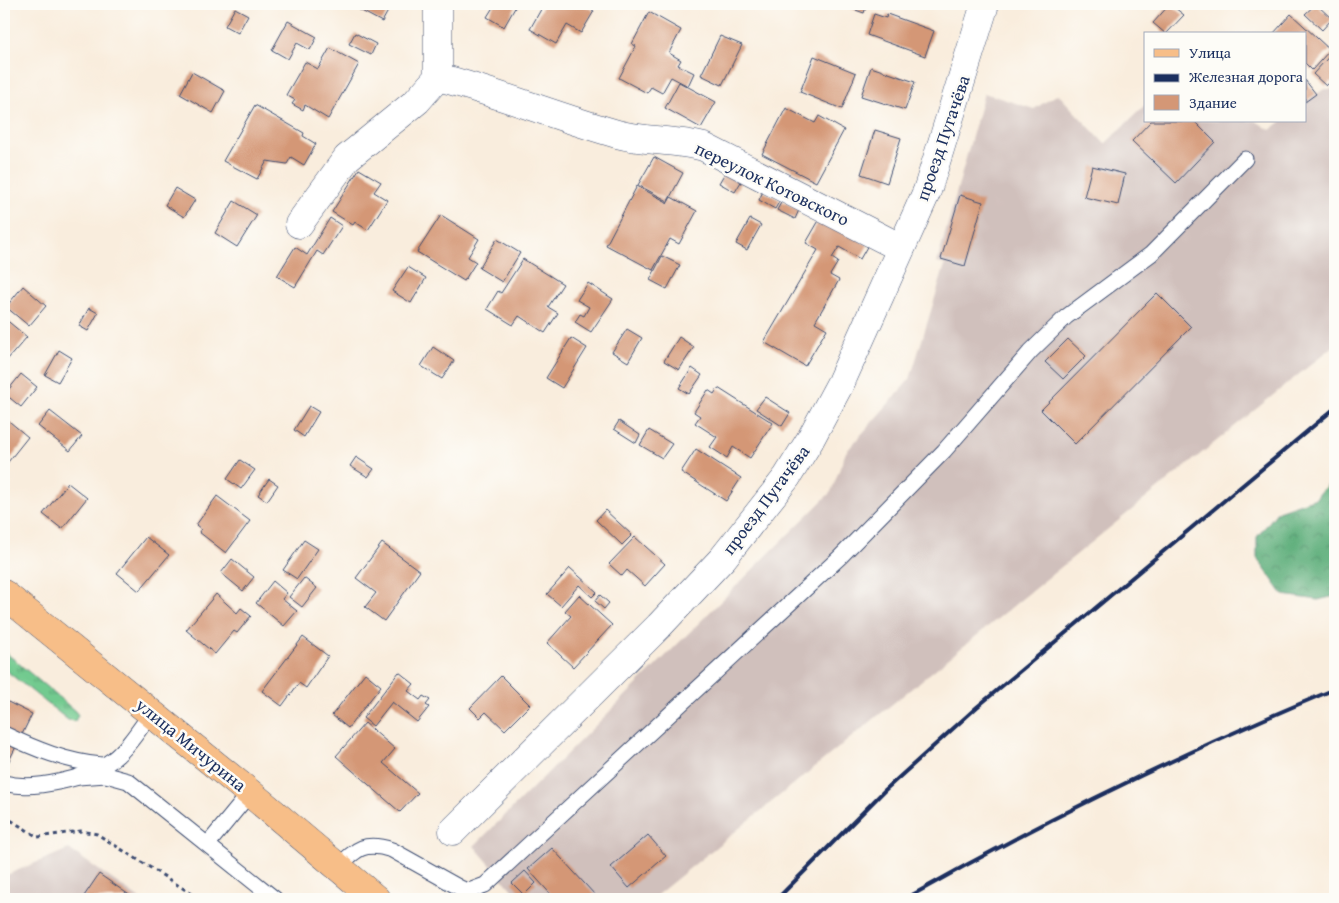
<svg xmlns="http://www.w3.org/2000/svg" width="1339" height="903" viewBox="0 0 1339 903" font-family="'Gentium Book Plus',serif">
	<defs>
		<pattern id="grass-tufts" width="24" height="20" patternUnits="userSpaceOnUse" patternTransform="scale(1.25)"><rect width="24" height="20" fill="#72ca8f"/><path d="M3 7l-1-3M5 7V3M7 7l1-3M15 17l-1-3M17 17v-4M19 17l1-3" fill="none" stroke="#5da478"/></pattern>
		<pattern id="forest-crowns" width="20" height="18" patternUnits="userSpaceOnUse" patternTransform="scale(1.25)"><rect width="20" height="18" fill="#5dae7a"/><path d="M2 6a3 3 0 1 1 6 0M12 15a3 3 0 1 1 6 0" fill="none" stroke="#4c8e67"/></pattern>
	</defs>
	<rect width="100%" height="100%" fill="#fdfcf7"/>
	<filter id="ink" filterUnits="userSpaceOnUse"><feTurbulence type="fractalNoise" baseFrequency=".02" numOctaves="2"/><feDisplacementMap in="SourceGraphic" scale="10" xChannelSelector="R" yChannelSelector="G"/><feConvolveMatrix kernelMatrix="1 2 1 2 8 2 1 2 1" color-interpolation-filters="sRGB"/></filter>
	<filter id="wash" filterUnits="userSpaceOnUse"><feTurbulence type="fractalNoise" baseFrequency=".0096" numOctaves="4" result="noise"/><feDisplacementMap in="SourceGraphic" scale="20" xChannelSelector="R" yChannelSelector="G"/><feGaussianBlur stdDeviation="1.12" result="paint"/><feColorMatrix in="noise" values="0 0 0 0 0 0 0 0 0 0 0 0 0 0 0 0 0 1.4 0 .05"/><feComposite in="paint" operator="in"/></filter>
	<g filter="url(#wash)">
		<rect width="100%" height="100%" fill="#f9eddd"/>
		<g fill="#d0c0bc">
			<polygon points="1324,89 1335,89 1335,345 652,899 520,899 474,846 831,492 846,452 910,379 945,265 937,263 984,93 1034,109 1058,94 1105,144 1145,105 1145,121 1256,121 1270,130 1282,121 1305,121 1305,103"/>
			<polygon points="69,849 140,899 4,899 4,876"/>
		</g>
		<polygon fill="url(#grass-tufts)" stroke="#467c76" points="4,651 75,711 78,715 75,721 68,720 4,669"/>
		<polygon fill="url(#forest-crowns)" stroke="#3c6e6c" points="1335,475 1335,596 1318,600 1283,595 1257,558 1257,537 1278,511 1316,498"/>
		<g id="blocks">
			<g fill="#d49776">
				<polygon points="358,4 392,4 382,22 356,8"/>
				<polygon points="495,4 516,6 504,27 487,17"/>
				<polygon points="544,4 582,4 594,11 581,33 567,25 556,44 530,29"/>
				<polygon points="839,4 867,4 864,13"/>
				<polygon points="1170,4 1184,15 1166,34 1153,23"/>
				<polygon points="1316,4 1332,19 1322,30 1305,14"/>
				<polygon points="235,8 248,15 238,33 225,26"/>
				<polygon points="649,12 681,30 669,53 681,60 678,65 694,73 688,86 671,77 662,93 651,87 647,93 619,78 636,46 632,44"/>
				<polygon points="874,14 886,18 887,14 934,31 925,56 867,35"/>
				<polygon points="1291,14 1330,50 1312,70 1305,63 1305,34 1273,34"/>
				<polygon points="288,21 317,37 310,50 297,43 288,59 272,50"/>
				<polygon points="355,33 376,44 371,55 349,44"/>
				<polygon points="720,36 742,45 722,85 701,75"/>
				<polygon points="330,48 359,64 328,119 305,105 303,110 292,104 295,100 286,95 305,62 318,69"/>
				<polygon points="1335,50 1335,85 1331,81 1326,86 1313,74"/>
				<polygon points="814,56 856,73 842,109 800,92"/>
				<polygon points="871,67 915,82 905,110 861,96"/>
				<polygon points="192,72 225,91 213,113 180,94"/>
				<polygon points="1305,80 1316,94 1305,102"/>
				<polygon points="679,82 716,102 701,128 665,108"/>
				<polygon points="255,105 304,133 303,136 316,144 304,165 291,157 287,164 267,161 257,179 223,161"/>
				<polygon points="786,108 815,123 819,116 844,130 816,182 762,154"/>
				<polygon points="1151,121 1194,121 1215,142 1176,183 1132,141"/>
				<polygon points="875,130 901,138 887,183 861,174"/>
				<polygon points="654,157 683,173 668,201 638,185"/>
				<polygon points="1092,166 1125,174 1118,205 1084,197"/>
				<polygon points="359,169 381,182 374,192 387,200 368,230 355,222 353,225 332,212"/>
				<polygon points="726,171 742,180 735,192 719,183"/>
				<polygon points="637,186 667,202 667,204 671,197 697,211 679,244 670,239 653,270 606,245"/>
				<polygon points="175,188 195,200 184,217 165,205"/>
				<polygon points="763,191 780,200 775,209 759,200"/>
				<polygon points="960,195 983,202 965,266 941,259"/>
				<polygon points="234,201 257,215 237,247 215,233"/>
				<polygon points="782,201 799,210 795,219 777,210"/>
				<polygon points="441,215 479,239 468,257 476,262 464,281 417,252"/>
				<polygon points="821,217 868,245 860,259 839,247 832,258 838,262 830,275 839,280 815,322 827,329 805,366 764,342 818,250 806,243"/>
				<polygon points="330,218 342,226 323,255 317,251 295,287 277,276 295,247 307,255"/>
				<polygon points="750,219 761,225 747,250 736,244"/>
				<polygon points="497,239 520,253 502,282 479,268"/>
				<polygon points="662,256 680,265 667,289 650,280"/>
				<polygon points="523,259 563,284 548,307 558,313 545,333 519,316 513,325 487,309 498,291 501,293"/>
				<polygon points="408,267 426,278 411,303 392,291"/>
				<polygon points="588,283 613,299 591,332 575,322 580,314 584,316 589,307 577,300"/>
				<polygon points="23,286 46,306 29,326 6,307"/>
				<polygon points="1157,293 1191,327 1075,444 1041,410"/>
				<polygon points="89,308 98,313 88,331 79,326"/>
				<polygon points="4,318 27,337 7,360 4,357"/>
				<polygon points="627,329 642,338 628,362 612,352"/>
				<polygon points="679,337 694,347 679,370 664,361"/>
				<polygon points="571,338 587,348 562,388 546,378"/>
				<polygon points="1068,339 1086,356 1063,379 1045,362"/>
				<polygon points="433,347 454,361 442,379 421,366"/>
				<polygon points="59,350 72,358 58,382 45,375"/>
				<polygon points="692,368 702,375 689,394 679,388"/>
				<polygon points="21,374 37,387 21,407 5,394"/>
				<polygon points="718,388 773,423 750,458 733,447 727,458 710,447 717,437 695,423 700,416 694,412 708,390 714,394"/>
				<polygon points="765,397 790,413 782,426 756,409"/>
				<polygon points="309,406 319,412 304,437 294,430"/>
				<polygon points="50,411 82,436 70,451 38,426"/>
				<polygon points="4,417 28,437 4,467"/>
				<polygon points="619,421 640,435 636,443 614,429"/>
				<polygon points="649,430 672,444 662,458 640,445"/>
				<polygon points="696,449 741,478 726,501 681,472"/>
				<polygon points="356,457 374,469 368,477 350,466"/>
				<polygon points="240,460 255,470 241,489 227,479"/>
				<polygon points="269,479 278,485 267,501 258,495"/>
				<polygon points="68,483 87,498 62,529 43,514"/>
				<polygon points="217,496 250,521 226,553 199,532 201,529 196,525"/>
				<polygon points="605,510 632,535 622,545 596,520"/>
				<polygon points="146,537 169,555 139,591 117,573"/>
				<polygon points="635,537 665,564 645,586 627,570 622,576 609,564"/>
				<polygon points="304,540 318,549 297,579 283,570"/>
				<polygon points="382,543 420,571 384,621 365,607 376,593 356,578"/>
				<polygon points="232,559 254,577 243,591 221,573"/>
				<polygon points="570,568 597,592 592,597 579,585 561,606 547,594"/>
				<polygon points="304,578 317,588 302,607 289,597"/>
				<polygon points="273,581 287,593 282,599 297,611 284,626 256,603"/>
				<polygon points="216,594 237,613 241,608 251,616 237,633 234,631 215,654 186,630"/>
				<polygon points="579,595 612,625 573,667 547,643 571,616 565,611"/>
				<polygon points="600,595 609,603 604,609 595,601"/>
				<polygon points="303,637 328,656 306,688 299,683 282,706 262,691"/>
				<polygon points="399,672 414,684 408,691 420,700 423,696 430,700 426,705 429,707 417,722 392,702 373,726 363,718"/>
				<polygon points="365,673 381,686 348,728 332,715"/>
				<polygon points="501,676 530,705 505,730 486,712 480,718 470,708"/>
				<polygon points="4,700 32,714 4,771"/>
				<polygon points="365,723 395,749 383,763 418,793 400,812 336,756"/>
				<polygon points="648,835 666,856 629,888 611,867"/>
				<polygon points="552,848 595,895 591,899 555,899 528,869"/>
				<polygon points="525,871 536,883 524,895 512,883"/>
				<polygon points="99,874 135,899 82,899"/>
			</g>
		</g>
	</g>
	<g filter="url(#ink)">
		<use href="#blocks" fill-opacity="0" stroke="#3c4c71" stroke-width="1"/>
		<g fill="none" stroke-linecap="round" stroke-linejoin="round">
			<g stroke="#3c4c71" stroke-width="17">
				<g id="lane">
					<path d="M4 734C35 749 67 762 102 765"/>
					<polyline points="78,777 106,775 128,781 275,899"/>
					<path d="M4 783C33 791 88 779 112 760 128 748 140 728 152 712"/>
					<polyline points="208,844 250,793"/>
					<path d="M338 867C357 848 365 841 392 850L460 888 469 891 485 885 840 557 944 451 1031 351 1066 317 1151 254 1245 159"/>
				</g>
			</g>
			<g stroke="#3c4c71" stroke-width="29">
				<g id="street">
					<path d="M438 77C498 93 557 117 617 134 646 142 675 139 704 147L901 248"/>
					<polyline points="299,224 347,158 417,101 438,77 438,4"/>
					<polyline points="453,831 659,626 723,558 787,477 810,440 841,382 927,191 985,4"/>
				</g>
			</g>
			<g stroke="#3c4c71" stroke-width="29">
				<polyline id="primary" points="4,594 250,793 376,899"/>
			</g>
			<polyline stroke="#3c4c71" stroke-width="3" stroke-dasharray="4 4" stroke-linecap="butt" points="4,816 38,837 81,831 97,834 200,899"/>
			<use href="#lane" stroke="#fff" stroke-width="15"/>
			<use href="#street" stroke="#fff" stroke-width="28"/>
			<use href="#primary" stroke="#f7be88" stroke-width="28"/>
			<g stroke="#1b2f5e" stroke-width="4">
				<polyline points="777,899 885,790 977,707 1335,408"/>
				<path d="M905 899C1044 820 1188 750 1335 689"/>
			</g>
		</g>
	</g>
	<g text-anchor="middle" stroke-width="5" stroke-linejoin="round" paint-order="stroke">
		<g font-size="18" fill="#1b2f5e" stroke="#fdfcf7">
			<text transform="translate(943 138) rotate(-71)" y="6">проезд Пугачёва</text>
			<text transform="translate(772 184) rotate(26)" y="6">переулок Котовского</text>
			<text transform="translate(766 500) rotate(-53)" y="6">проезд Пугачёва</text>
			<text transform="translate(191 745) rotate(39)" y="6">улица Мичурина</text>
		</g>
	</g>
	<rect width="1339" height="903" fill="none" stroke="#fdfcf7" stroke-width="20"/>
	<rect x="1144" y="32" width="162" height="90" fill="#fdfcf7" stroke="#a3aaba"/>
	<rect x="1154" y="49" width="25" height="8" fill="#f7be88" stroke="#a3aaba"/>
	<text x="1189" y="58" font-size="15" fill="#1b2f5e">Улица</text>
	<rect x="1154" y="74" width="25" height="8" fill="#1b2f5e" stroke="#a3aaba"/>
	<text x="1189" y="82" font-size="15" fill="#1b2f5e">Железная дорога</text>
	<rect x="1154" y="95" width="25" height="15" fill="#d49776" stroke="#a3aaba"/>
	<text x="1189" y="108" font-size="15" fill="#1b2f5e">Здание</text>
</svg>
